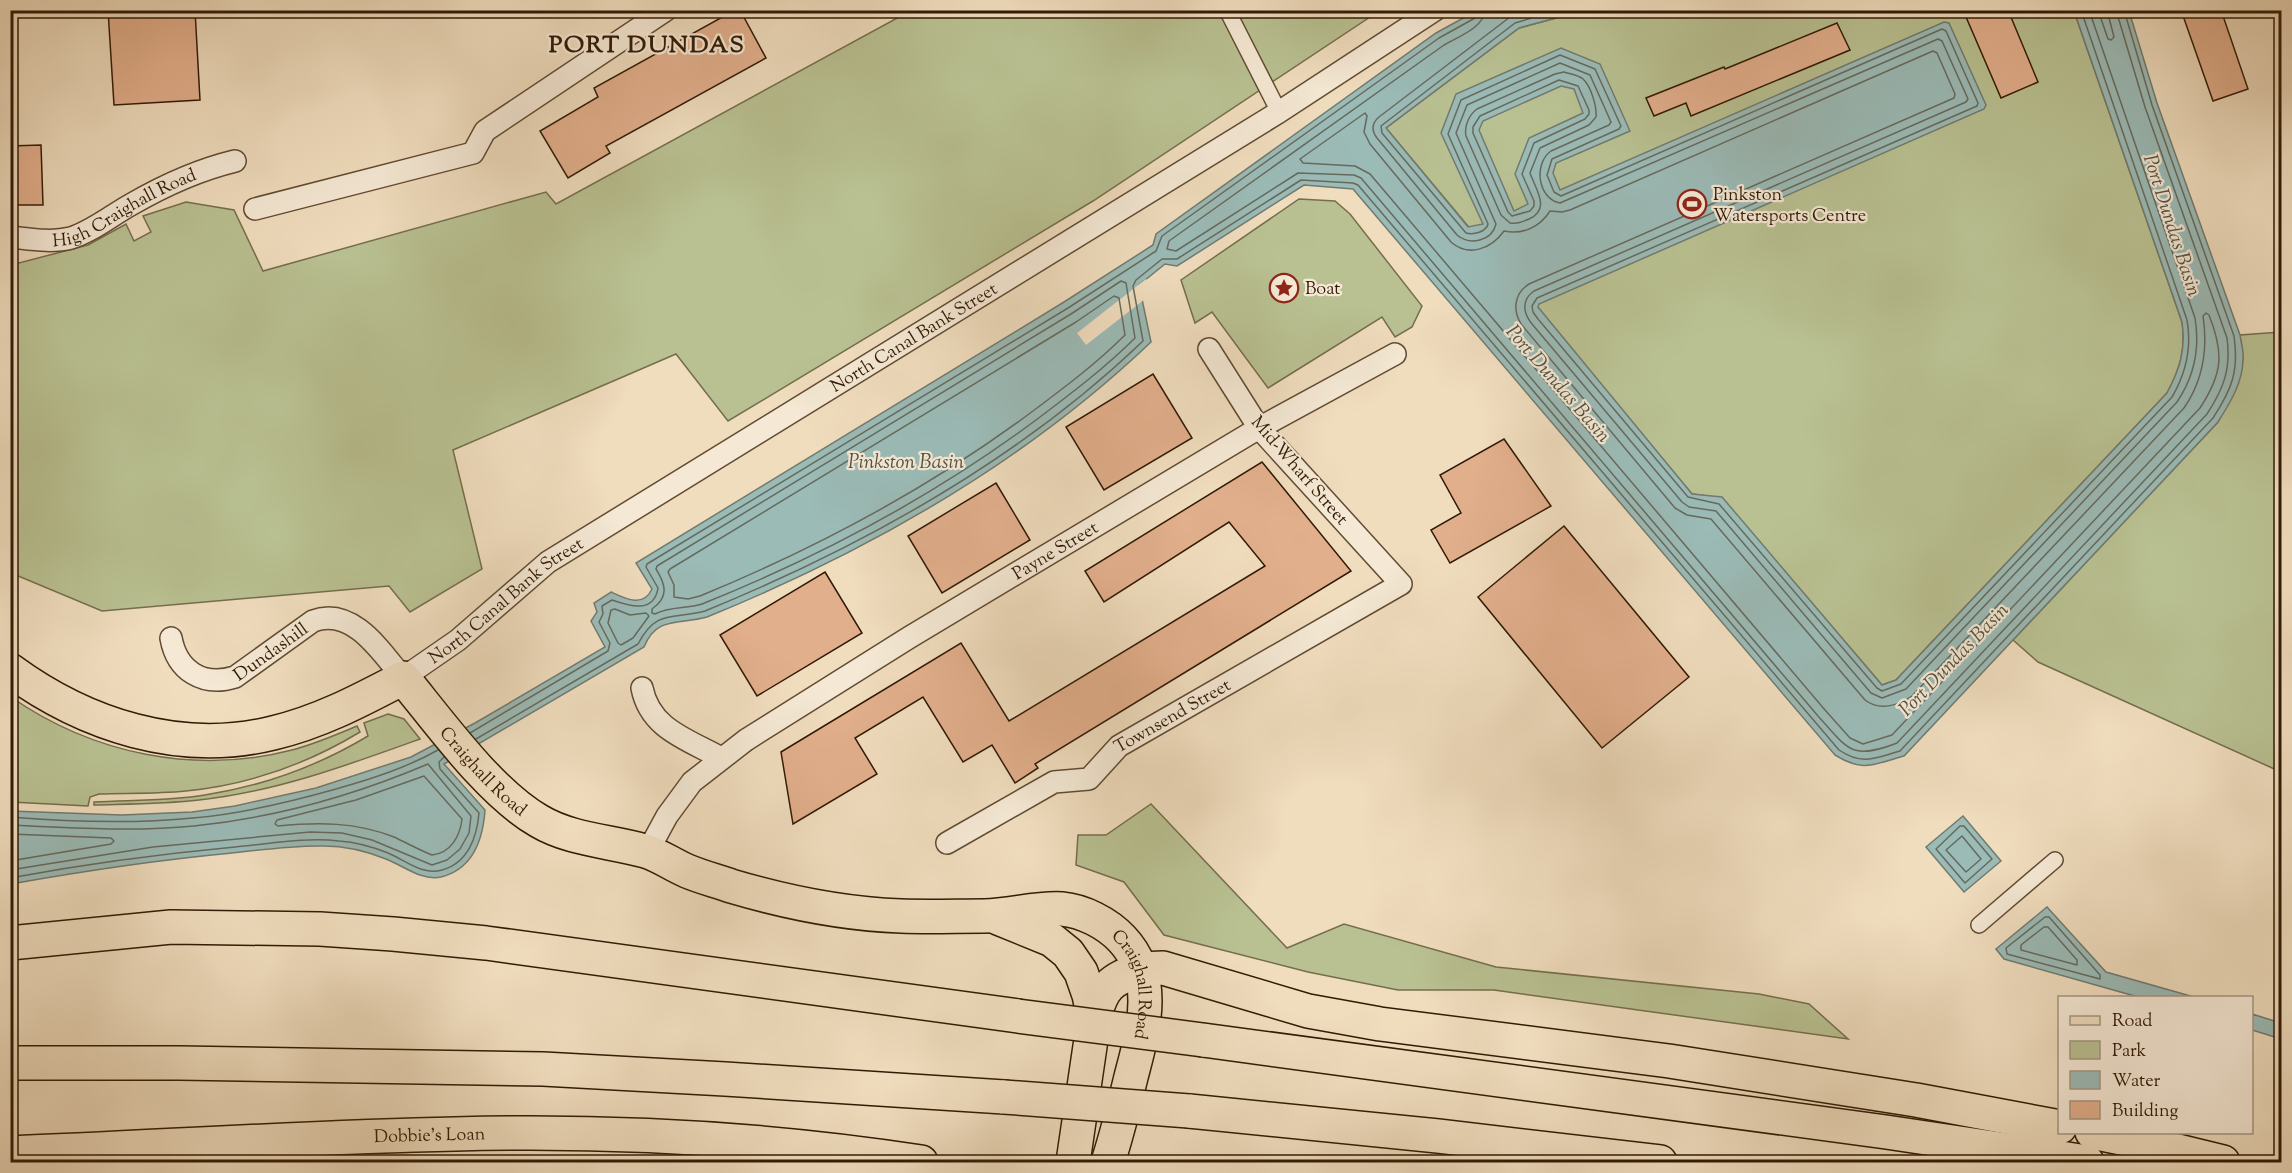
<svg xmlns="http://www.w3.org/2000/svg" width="2292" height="1173" viewBox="0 0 2292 1173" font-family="'Sorts Mill Goudy',serif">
	<rect width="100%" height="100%" fill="#f0ddbe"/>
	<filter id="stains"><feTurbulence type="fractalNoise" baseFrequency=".00333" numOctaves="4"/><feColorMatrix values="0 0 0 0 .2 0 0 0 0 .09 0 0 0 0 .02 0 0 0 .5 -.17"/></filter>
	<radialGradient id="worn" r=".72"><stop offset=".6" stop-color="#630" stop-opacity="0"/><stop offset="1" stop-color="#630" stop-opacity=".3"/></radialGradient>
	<g fill="#b9c192" stroke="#756e4c" stroke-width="1.5">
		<polygon points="910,11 1379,11 1093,201 728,421 676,354 453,450 482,569 410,612 389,586 102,611 11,573 11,265 88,245 126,224 134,241 151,232 143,216 186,202 234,210 263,271 546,192 556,204"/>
		<path d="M1582 11H2074L2182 322C2186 349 2180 369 2167 393L1896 680 1882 685 1722 498 1692 494 1386 128 1519 28Z"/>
		<polygon points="1299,199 1335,201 1350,214 1422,306 1412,327 1395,337 1382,317 1268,388 1212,312 1195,323 1181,280"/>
		<polygon points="2281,332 2281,772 2038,662 2013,640 2218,422 2243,360 2240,335"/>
		<path d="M11 697C93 754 195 775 292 750 315 744 336 735 357 726L360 732C307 764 248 785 186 791 157 794 128 793 99 794L90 797 88 806 11 802Z"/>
		<path d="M388 714 404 719 420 739C348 765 275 792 199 800 165 804 129 804 94 805V802C131 800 169 801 205 795 263 786 318 766 368 736L364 723Z"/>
		<polygon points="1151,804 1287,948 1344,924 1496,967 1759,994 1809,1004 1848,1039 1494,990 1398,990 1308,972 1164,935 1124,882 1076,865 1078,835 1106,835"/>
	</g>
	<g fill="#9bbbb7" stroke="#717b70" stroke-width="1.5" fill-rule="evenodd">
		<path d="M1476 11H1582L1519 28 1386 128 1468 227 1483 224 1441 133 1456 94 1561 48 1600 64 1630 131 1556 163 1553 173 1560 190 1944 22 1949 23 1986 105 1984 109 1539 304 1538 307 1692 494 1722 497 1882 685 1896 680 2167 393C2180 369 2186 349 2182 322L2074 11H2129L2157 103 2240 335C2241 343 2244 351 2243 359 2243 382 2230 403 2218 422L1904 756C1874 764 1864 773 1835 755L1353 189 1304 185 1177 266 1165 264 1139 285 1151 342C1023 464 869 551 707 617 680 625 657 615 644 647L444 764 485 810C483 839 473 869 441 877 421 881 404 866 386 859 366 851 345 846 324 846 293 845 262 850 232 853 158 860 84 871 11 884L10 811 122 815 192 812 235 806 316 788 411 757 475 723 605 647 591 621 597 612 594 603 611 592C626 599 643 608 652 589L636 563 1064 302 1153 245 1156 234 1436 33ZM1561 86 1574 89 1583 113 1529 138 1515 174 1528 204 1514 211 1479 130 1483 121Z"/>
		<polygon points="1963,816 2001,861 1964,892 1926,847"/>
		<polygon points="2047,907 2106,972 2194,997 2138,997 2004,959 1996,949"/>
		<polygon points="2252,1014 2281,1023 2281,1039 2252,1030"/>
	</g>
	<polygon fill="#f0ddbe" points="1146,279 1148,281 1142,286 1145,299 1086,345 1077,333"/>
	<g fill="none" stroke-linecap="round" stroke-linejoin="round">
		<g stroke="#666a5e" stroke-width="1.5">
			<path d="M1485 10C1484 28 1457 37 1444 45L1169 241 1167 249 1176 251 1298 173 1354 175 1361 178 1818 716C1848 749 1851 761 1897 743L2207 414C2224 388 2231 369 2227 338L2145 107 2116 10"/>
			<path d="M1531 10 1510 17 1379 117C1372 123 1371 130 1377 138L1457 235C1470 246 1492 241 1496 224L1456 133 1467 105 1560 63 1590 75 1611 122 1609 125 1551 151C1533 164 1538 199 1560 203L1938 39 1942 41 1968 99 1966 102 1534 291C1521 300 1523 313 1532 324L1682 502 1689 507 1716 511 1871 693 1882 698 1906 689 2177 402C2194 377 2200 348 2195 318L2089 10"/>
			<path d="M1559 10 1515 23 1381 126 1382 133 1466 233C1474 235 1486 232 1488 224L1448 134 1461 100 1560 55 1595 69 1621 126 1619 129 1552 159 1547 175 1554 192 1561 196 1942 29 1946 31 1978 103 1977 106 1537 298 1532 306 1533 312 1538 319 1688 497 1719 504 1877 688 1882 691 1901 684 2172 397C2186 373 2192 348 2187 320L2081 10"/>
			<polyline points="2098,10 2108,39 2111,40 2114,37 2107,10"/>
			<path d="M1933 51 1937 53 1955 94 1954 98 1529 284C1515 293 1512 309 1521 324L1675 508 1687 515 1711 519 1865 700C1879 711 1898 706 1912 696L2184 408C2204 379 2208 349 2203 316L2206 313 2209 315C2224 353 2223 373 2200 408L1892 735 1863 744 1850 738 1825 710 1370 174 1355 166 1303 163 1300 159 1365 113 1367 116 1364 132 1370 144 1451 242C1469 258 1492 248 1504 231 1523 235 1540 227 1550 211L1562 212 1570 210Z"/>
			<path d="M1564 72C1570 74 1578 75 1583 79 1591 86 1597 107 1596 117L1589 125 1540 148 1530 173C1536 190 1551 209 1529 219 1522 222 1517 224 1510 223L1501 215 1466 136C1464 126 1469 115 1477 109L1555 74Z"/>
			<polygon points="1559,80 1578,86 1589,110 1589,114 1585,119 1534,143 1522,174 1534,201 1534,206 1530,211 1512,216 1508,212 1473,133 1473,127 1480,116"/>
			<path d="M1121 281 1126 283 1135 338C1106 367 1073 392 1040 417 935 496 824 555 702 604 686 609 670 606 655 614L652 613V609C669 597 666 585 656 569L657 566 1071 314Z"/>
			<path d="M1114 296 1119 298 1125 335C1097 363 1065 387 1033 411 930 488 819 547 700 596L688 599 674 597V585L668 572 670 569 1076 322Z"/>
			<polygon points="615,609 630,615 646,613 649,616 633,638 621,645 618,643 608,623 611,610"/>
			<path d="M470 733 608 651 610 643 599 622 603 614 602 606 612 600C629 606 654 614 658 588L646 567 647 564 1068 308 1156 251 1162 236 1439 38 1475 18 1477 10"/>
			<path d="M476 739 638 644C657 608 673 620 705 611 864 546 1018 461 1143 341L1133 286 1136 280 1162 259H1177L1301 180 1353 183 1358 185 1839 750C1863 766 1875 758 1900 751L2213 418C2232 389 2239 371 2234 336L2152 105 2124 10"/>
			<path d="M424 776 462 819C460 836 451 853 432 855 419 850 407 843 394 837 356 822 318 822 278 826L275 824 277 820 356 800Z"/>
			<path d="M10 817C71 822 133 824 193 818 241 814 290 802 336 789 371 779 406 768 438 750"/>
			<path d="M10 825C71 828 133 832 194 826 273 818 355 795 428 764L471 816 469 833 460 849 447 860 432 865 372 840 342 833 310 832 153 847 10 870"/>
			<polygon points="1960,826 1964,826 1992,859 1965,883 1936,849"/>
			<polyline points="10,834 111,838 114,841 111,844 10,861"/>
			<polygon points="1962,836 1981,859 1966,872 1946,850"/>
			<path d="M10 878C85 864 160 854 235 847 270 844 305 837 339 841 355 842 373 847 388 853 405 860 423 876 442 870 468 863 477 837 479 813L440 769 439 762 444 757"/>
			<polygon points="2045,917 2049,917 2100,975 2100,979 2007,954 2006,948"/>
			<polygon points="2044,927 2048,927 2077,960 2077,965 2021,950 2021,945"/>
		</g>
	</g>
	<g fill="#e2af8c" stroke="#311a05" stroke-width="1.5">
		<polygon points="108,10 195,10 200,100 114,105"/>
		<polygon points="735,10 740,10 766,58 606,146 610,153 568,178 540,131 598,97 594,88"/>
		<polygon points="1963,10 2008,10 2038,82 2001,98"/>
		<polygon points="2181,10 2221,10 2248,89 2213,101"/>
		<polygon points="1837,23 1850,50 1691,116 1686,103 1654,116 1646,98 1724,67 1725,69"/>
		<polygon points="41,145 43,205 10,205 10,146"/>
		<polygon points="1153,374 1192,438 1104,490 1066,427"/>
		<polygon points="1504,439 1551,506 1450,563 1431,530 1461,513 1440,475"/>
		<polygon points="1262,462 1351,571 1035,764 1038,768 1015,783 992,745 963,762 923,697 855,738 877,774 793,824 781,752 961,643 1009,721 1265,566 1229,522 1104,602 1085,571"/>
		<polygon points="996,483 1030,540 942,593 908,536"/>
		<polygon points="1564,526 1689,677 1602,748 1478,597"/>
		<polygon points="825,572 862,633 757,696 720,635"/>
	</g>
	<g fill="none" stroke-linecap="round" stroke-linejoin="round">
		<g stroke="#614b33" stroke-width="18">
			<g id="pedestrian">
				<polyline points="1227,10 1279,112"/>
				<polyline points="1979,925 2055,860"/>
			</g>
		</g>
		<g stroke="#614b33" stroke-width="24">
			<g id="minor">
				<polyline points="255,209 473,153 485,131 666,10"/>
				<path id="s1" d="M10 237C30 239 51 243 71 238 93 231 112 215 132 204 165 185 198 170 235 161"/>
				<path id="s2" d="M171 638C177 671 203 687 235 677L313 621C353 606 382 653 403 678L458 640 548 562 1279 112 1435 10"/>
				<path d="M642 688C650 729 687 739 721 758"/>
				<path id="s3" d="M947 843 1054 782 1089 779 1119 746 1401 584 1259 428 1209 349"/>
				<path id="s4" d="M648 851 667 816 692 782 746 740 910 637 1259 428 1395 354"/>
			</g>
		</g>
		<g stroke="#311a05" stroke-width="36">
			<g id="primary">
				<path id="s5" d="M10 670C85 725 180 756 273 733 320 722 361 700 403 678 440 723 490 793 539 821 571 840 610 841 645 851 659 855 673 865 687 871 701 877 717 881 731 886 785 902 844 914 901 916 928 917 956 916 984 916 1009 916 1038 907 1062 909 1083 911 1107 923 1122 939 1159 978 1143 1031 1131 1077 1124 1106 1117 1134 1108 1162"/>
				<polyline points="998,918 1052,940 1068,953 1081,972 1089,995 1094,1019 1073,1162"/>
				<path d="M1094 1019C1102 987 1110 980 1141 969"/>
				<path id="s6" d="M10 1153C159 1147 307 1137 455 1134 608 1130 771 1139 921 1162"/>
			</g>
		</g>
		<g stroke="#311a05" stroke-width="36">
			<g id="motorway">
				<polyline points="10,943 171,927 320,929 393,934 486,943 1018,1016"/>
				<polyline points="1141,969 1163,968 1308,1011 1380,1024 1669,1061 1916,1100 2060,1127"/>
				<polyline points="1203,1040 1886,1132 2087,1162"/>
				<polyline points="10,1063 179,1063 543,1069 725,1079 1004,1097"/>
				<polyline points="1189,1111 1438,1136 1660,1162"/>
				<polyline points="2092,1132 2141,1142 2223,1162"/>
			</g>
		</g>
		<use href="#pedestrian" stroke="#f5e9d5" stroke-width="15"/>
		<use href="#minor" stroke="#f5e9d5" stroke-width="21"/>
		<use href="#primary" stroke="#f0ddbe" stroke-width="33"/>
		<use href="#motorway" stroke="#f0ddbe" stroke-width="33"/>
		<g stroke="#311a05" stroke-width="36" stroke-linecap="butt">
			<g id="motorway-bridge">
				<polyline points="1018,1016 1203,1040"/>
				<polyline points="1004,1097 1189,1111"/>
			</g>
		</g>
		<use href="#motorway-bridge" stroke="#f0ddbe" stroke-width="33"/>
	</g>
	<defs>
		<g id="stadium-ring" transform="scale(1.5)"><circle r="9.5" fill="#f5e9d5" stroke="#8f2418" stroke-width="1.5"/><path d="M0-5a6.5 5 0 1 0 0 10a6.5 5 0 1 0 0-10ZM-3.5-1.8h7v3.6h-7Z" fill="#8f2418"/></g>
		<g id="sight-ring" transform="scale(1.5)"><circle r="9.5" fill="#f5e9d5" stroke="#8f2418" stroke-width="1.5"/><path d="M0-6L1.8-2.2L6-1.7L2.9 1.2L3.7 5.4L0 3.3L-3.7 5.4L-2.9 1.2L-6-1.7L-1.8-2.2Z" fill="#8f2418"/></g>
	</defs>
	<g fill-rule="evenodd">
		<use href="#stadium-ring" x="1692" y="204"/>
		<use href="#sight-ring" x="1284" y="288"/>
	</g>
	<g text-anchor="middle" stroke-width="4.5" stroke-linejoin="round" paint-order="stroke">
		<g font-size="18" fill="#311a05" stroke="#f5e9d5" text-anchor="start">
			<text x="1713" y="200">Pinkston<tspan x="1713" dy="21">Watersports Centre</tspan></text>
			<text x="1305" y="294">Boat</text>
		</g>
		<g font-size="18" fill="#311a05" stroke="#f5e9d5">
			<text dy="6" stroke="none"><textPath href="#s1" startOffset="122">High Craighall Road</textPath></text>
			<text dy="6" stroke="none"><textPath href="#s2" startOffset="912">North Canal Bank Street</textPath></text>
			<text transform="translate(1300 470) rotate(49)" y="6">Mid-Wharf Street</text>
			<text dy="6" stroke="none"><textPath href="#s4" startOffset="513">Payne Street</textPath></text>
			<text dy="6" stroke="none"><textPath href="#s2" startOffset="426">North Canal Bank Street</textPath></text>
			<text dy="6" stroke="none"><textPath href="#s2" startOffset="130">Dundashill</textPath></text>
			<text dy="6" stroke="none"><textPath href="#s3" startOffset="264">Townsend Street</textPath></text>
			<text dy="6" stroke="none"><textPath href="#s5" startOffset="544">Craighall Road</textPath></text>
			<text dy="6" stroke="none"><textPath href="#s5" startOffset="1274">Craighall Road</textPath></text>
			<text dy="6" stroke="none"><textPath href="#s6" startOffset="420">Dobbie's Loan</textPath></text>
		</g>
		<g font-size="20" font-style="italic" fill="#565243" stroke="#f5e9d5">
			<text transform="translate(2173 225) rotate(72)" y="7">Port Dundas Basin</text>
			<text transform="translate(1559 383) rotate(49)" y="7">Port Dundas Basin</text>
			<text x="906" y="468">Pinkston Basin</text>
			<text transform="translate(1953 659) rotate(-46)" y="7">Port Dundas Basin</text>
		</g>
		<g font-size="24" font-weight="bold" letter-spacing="1.5" fill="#311a05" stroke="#f5e9d5">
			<text x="647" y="52">PORT DUNDAS</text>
		</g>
	</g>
	<rect width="2292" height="1173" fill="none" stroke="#f0ddbe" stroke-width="36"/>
	<rect x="12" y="12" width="2268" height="1149" fill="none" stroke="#311a05" stroke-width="3"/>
	<rect x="18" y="18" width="2256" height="1137" fill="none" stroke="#311a05" stroke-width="1.5"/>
	<rect x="2058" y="996" width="195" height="138" fill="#f5e9d5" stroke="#a79682" stroke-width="1.5"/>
	<rect x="2070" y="1016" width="30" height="9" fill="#f0ddbe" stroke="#a79682" stroke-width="1.5"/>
	<text x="2112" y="1026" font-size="18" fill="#311a05">Road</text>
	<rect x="2070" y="1041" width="30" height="18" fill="#b9c192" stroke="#a79682" stroke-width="1.5"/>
	<text x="2112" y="1056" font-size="18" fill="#311a05">Park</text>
	<rect x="2070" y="1071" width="30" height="18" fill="#9bbbb7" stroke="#a79682" stroke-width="1.5"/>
	<text x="2112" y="1086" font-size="18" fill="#311a05">Water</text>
	<rect x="2070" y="1101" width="30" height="18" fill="#e2af8c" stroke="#a79682" stroke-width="1.5"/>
	<text x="2112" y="1116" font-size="18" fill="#311a05">Building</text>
	<rect width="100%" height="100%" filter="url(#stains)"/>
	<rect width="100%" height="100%" fill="url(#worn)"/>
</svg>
